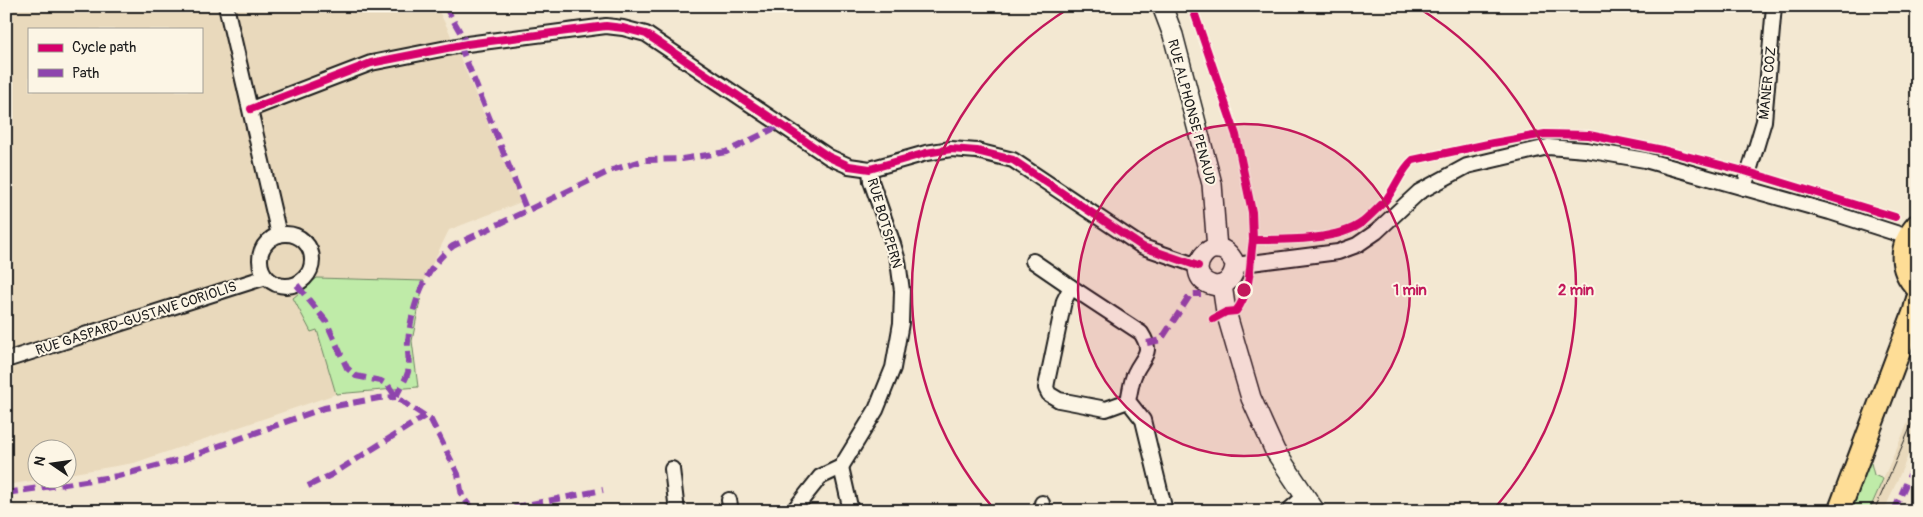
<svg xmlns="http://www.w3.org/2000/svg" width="1923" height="517" viewBox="0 0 1923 517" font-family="Pangolin,sans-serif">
	<rect width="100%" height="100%" fill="#f3e8d2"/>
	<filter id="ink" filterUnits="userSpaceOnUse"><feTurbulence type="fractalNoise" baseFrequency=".02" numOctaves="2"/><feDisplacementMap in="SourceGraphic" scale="10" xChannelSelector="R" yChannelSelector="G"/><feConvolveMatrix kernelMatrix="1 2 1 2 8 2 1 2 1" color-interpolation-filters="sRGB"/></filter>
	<g filter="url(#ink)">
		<g fill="#e9d9bc" fill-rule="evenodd">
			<path d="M6 6H436L448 29 521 202 449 230 424 281 317 278 294 298 317 329 336 394 134 463 68 474V450H38V480L6 485ZM29 29H201V91H29Z"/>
			<polygon points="1917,402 1917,435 1884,511 1869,511"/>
		</g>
		<g fill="#bfeba8" stroke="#6e8462">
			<polygon points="317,278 424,281 412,341 418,387 336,394 317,330 311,332 293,298"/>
			<polygon points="1867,463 1871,463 1874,475 1883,479 1869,511 1851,511"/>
			<polygon points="974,507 974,511 902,511 902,508"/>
		</g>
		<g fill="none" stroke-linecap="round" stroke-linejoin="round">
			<g stroke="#1c1c1c" stroke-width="18">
				<g id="street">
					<polyline points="226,6 279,235"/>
					<polyline points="251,109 371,63 467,44 606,26 623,28 646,34 829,157 849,166 870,169 926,153 951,149 977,151 1013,160 1143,247 1198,266"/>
					<polyline points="1744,188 1764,121 1774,6"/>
					<circle cx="286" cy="260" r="26"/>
					<polyline points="1233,260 1235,265 1338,252 1357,245 1376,232 1419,192 1467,166 1548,147 1586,150 1645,160 1830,212 1908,237"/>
					<polyline points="1033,261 1071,287"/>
					<polyline points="6,360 266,277"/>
					<path d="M1128 401 1106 409 1059 400 1049 394 1046 388 1047 382 1064 301 1071 287 1141 333C1154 353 1143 356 1135 373 1131 381 1130 393 1128 401L1143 420 1165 511"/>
					<polyline points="841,467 851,511"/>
					<polyline points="672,469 677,511"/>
					<polyline points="729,500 731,511"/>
					<polyline points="1042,503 1042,511"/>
					<polyline points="793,511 820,477 841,467 876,410 893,368 901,323 902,291 898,261 893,244 871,181 870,169"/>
					<polyline points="1288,511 1305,496"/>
				</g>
			</g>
			<g stroke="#1c1c1c" stroke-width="22">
				<g id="secondary">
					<polyline points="1162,6 1173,35 1212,184 1217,249"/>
					<path d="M1233 260C1213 227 1179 275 1212 285 1225 289 1234 277 1235 265"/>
					<polyline points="1222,285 1226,312 1251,398 1275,451 1315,511"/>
				</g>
			</g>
			<g stroke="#1c1c1c" stroke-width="25">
				<g id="primary">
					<path d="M1917 225C1899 245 1898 269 1917 288"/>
					<polyline points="1839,511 1914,312 1917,300"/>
				</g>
			</g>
			<use href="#street" stroke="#fcf5e5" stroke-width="14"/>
			<use href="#secondary" stroke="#fcf5e5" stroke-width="19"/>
			<use href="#primary" stroke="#fedd96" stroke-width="21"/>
			<polyline stroke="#1c1c1c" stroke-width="1" points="1874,511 1917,412"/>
			<g stroke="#8e44ad" stroke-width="6" stroke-dasharray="12 6" stroke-linecap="butt">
				<polyline points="445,6 467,44"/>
				<polyline points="460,45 527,211"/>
				<polyline points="297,285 326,321 347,368 356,376 381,381 388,385 396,397 431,420 458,474 462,496 472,509 477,511"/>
				<polyline points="1147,343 1161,340 1191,294 1201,294"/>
				<path d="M396 397C399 389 406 380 408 372 410 363 407 351 408 341 412 306 424 268 453 246L612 170 645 160 682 159 726 152 781 125"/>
				<polyline points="308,486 331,475 425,416"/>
				<polyline points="6,493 118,476 183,459 324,408 379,398 396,397"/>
				<polyline points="496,511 603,490"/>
				<polyline points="1894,511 1917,459"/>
			</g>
			<g stroke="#fcf5e5" stroke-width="11">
				<g id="cycleway">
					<polyline points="1192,6 1236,135 1252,212 1253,240"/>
					<polyline points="251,109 371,63 467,44 606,26 623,28 646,34 829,157 849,166 870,169 926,153 951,149 977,151 1013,160 1143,247 1198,266"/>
					<path d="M1213 319 1226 312 1236 311C1252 290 1249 266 1253 240 1283 240 1339 241 1363 222 1370 216 1378 208 1385 201 1396 188 1400 171 1413 160L1493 143 1545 134 1589 135 1663 150 1748 172 1895 217"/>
				</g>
			</g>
			<use href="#cycleway" stroke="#d6006c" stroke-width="8"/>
		</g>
	</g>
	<circle cx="1244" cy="290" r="166" fill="#c2185b" fill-opacity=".12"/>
	<g fill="none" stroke="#c2185b" stroke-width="2.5">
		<circle cx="1244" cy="290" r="166"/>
		<path d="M995 510A332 332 0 0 1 1071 7M1417 7A332 332 0 0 1 1493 510"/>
	</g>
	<g text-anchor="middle" stroke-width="4" stroke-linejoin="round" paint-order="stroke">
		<g font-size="14" fill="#1c1c1c" stroke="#fcf5e5">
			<text transform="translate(1767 83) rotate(-84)" y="5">MANER COZ</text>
			<text transform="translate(1192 112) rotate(75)" y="5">RUE ALPHONSE PENAUD</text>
			<text transform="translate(885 223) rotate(74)" y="5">RUE BOTSPERN</text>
			<text transform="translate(136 318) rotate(-18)" y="5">RUE GASPARD-GUSTAVE CORIOLIS</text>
		</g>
	</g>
	<circle cx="1244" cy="290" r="8" fill="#c2185b" stroke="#fcf5e5" stroke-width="2.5"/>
	<g font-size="15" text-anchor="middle" font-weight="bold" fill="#c2185b" stroke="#fcf5e5" stroke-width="4" stroke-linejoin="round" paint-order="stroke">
		<text x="1410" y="295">1 min</text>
		<text x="1576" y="295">2 min</text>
	</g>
	<rect width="1923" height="517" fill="none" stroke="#fcf5e5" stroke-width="25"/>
	<rect x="12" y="12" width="1898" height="492" fill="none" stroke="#1c1c1c" stroke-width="2" filter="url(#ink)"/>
	<rect x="28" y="28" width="175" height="65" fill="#fcf5e5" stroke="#a29e95"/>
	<rect x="38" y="44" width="25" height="8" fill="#d6006c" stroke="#a29e95"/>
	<text x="72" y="52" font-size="15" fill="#1c1c1c">Cycle path</text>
	<rect x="38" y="69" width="25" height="8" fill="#8e44ad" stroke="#a29e95"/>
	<text x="72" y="78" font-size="15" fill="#1c1c1c">Path</text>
	<g transform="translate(52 464) rotate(283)"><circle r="24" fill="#fcf5e5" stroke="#a29e95"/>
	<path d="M0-4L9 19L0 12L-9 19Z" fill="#1c1c1c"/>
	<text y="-8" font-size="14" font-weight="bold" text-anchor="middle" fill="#1c1c1c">N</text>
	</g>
</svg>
